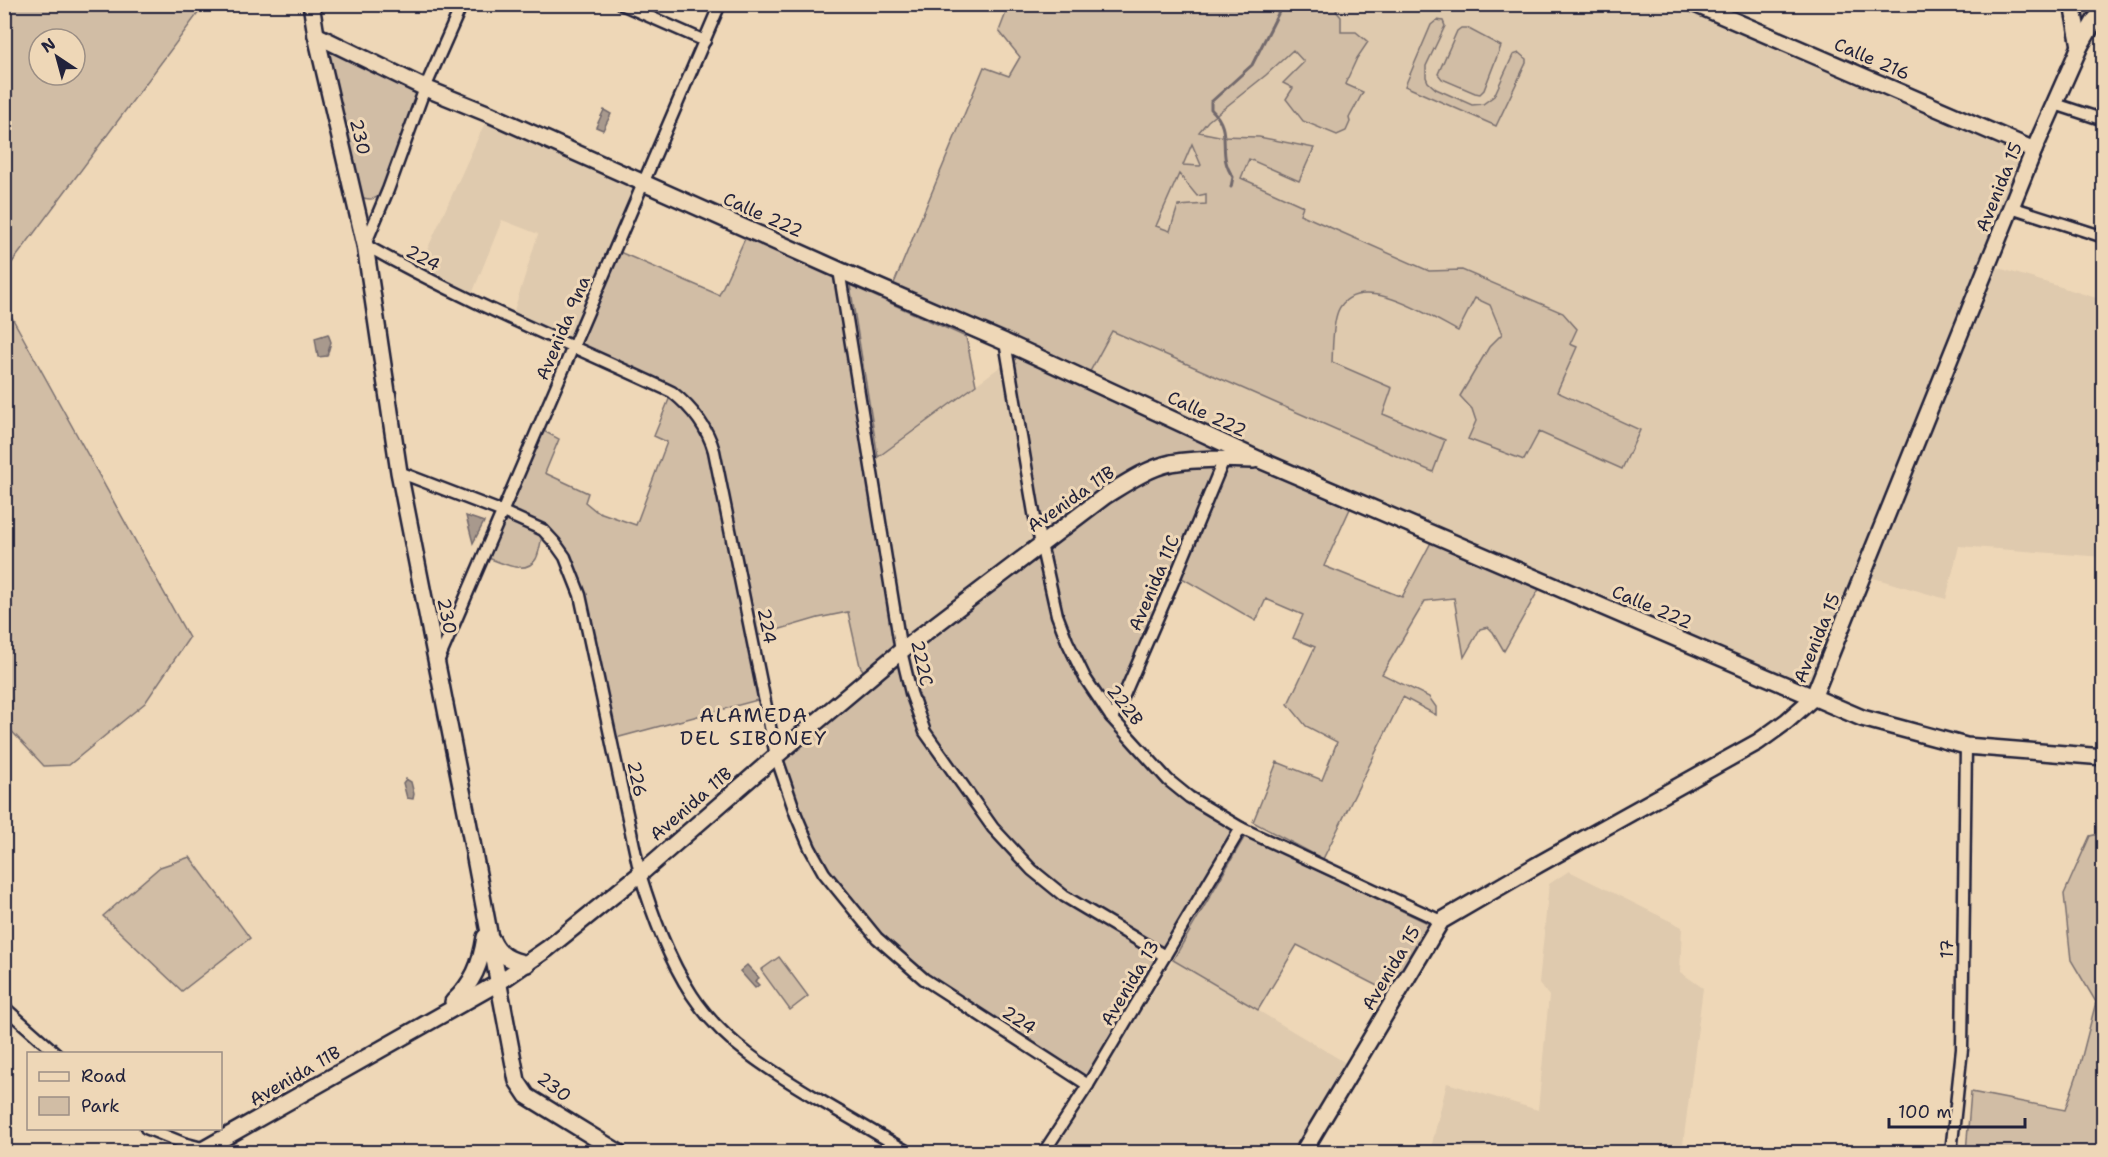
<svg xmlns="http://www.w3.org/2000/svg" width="2108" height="1157" viewBox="0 0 2108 1157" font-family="'Shantell Sans',sans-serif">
	<rect width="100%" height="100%" fill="#eed7b7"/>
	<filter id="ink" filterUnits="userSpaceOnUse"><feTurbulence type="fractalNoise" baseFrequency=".0167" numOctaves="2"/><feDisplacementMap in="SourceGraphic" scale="12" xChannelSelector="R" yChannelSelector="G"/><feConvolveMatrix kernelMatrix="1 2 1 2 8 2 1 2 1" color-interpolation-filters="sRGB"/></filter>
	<g filter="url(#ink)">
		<g fill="#dfcaae">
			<polygon points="1227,5 1698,5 2030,148 1989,265 2103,300 2103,557 1959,546 1946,599 1870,577 1897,492 1813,698 1086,379"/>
			<polygon points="489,114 644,183 573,347 511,320 538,234 502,220 470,299 416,274"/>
			<polygon points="1008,361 1041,543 901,651 870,463"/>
			<polygon points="1569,871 1682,927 1680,972 1703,988 1682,1152 1430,1152 1447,1083 1538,1110 1549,996 1539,983 1549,884"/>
			<polygon points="1173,960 1346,1063 1297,1152 1053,1152"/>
		</g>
		<g fill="#d1bda5" stroke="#7a7070" stroke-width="1.5" fill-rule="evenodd">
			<path d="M164 5 202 8 5 272V5ZM39 39H75V75H39Z"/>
			<path d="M1009 5H1342L1336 11 1341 17V32H1356L1368 42 1357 58 1345 84 1363 92 1349 118 1350 122 1346 131 1337 135 1303 121 1286 99 1293 88 1283 83 1304 62 1293 50 1266 75 1208 121 1199 132 1219 136 1259 137 1314 148 1299 181 1249 159 1241 178 1303 206 1300 214 1429 271 1462 270 1563 313 1577 329 1570 344 1577 347 1557 392 1640 430 1622 469 1539 432 1524 460 1468 439 1476 421 1472 409 1460 396 1489 347 1502 334 1490 305 1475 298 1458 331C1433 318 1357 268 1338 311 1332 326 1333 346 1332 362L1392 388 1383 414 1445 440 1433 472 1112 331 1086 379 1354 500 1324 566 1402 597 1435 535 1543 582 1504 651 1493 632 1488 627 1480 629 1464 657 1454 598 1425 601 1382 674 1429 697 1436 707V715L1403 697 1323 859 1253 822 1277 762 1322 780 1337 742 1306 726 1288 704 1315 647 1293 638 1303 615 1266 599 1256 621 1177 575 1112 717 1168 780 1241 828 1088 1085 966 1005 877 938 824 873 776 756 869 679 860 666 848 612 818 618 753 637 765 698 612 739 565 557 543 531C541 539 540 551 536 559 525 577 498 561 483 556L538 428 559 439 545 473 588 493 585 502 596 511 636 525 667 442 654 436 672 392 573 347 615 250 719 295 749 230 839 270 901 651 1041 543 1005 342 890 293 984 67 1009 76 1020 57 999 31ZM1192 144 1201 165 1200 166 1183 165ZM1179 174 1197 196 1206 194V204L1178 206 1170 231 1156 226Z"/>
			<polygon points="2072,5 2103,5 2080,46"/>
			<polygon points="1437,20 1443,21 1445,26 1426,66 1426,77 1428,82 1436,89 1472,105 1483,104 1494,96 1513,55 1519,53 1526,59 1526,63 1496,126 1405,86 1431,25"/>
			<polygon points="1461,28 1467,28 1501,46 1484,90 1480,94 1475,93 1442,79 1438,74 1457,31"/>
			<path d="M316 35 425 88 388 190C378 197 373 202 361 197Z"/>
			<polygon points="850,285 966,337 976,385 878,457"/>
			<polygon points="4,303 189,638 145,703 69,765 44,766 5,724"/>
			<polygon points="2103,833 2103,1152 1966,1152 1971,1092 2065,1110 2078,1072 2096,1002 2071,960 2064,894 2090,836"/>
			<polygon points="1245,836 1432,925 1391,993 1297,945 1258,1010 1173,960"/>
			<polygon points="190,857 250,938 182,991 103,916 160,867"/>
			<polygon points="779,957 808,996 790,1010 761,970"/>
		</g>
		<g fill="#a8998d" stroke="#72696c" stroke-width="1.5">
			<polygon points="604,110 611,114 603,130 596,127"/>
			<polygon points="328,334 331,342 327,356 318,357 315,338"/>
			<polygon points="466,516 484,522 473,543"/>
			<polygon points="406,779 411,782 414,794 413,799 407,798 403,783"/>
			<polygon points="747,965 759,978 755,981 759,985 755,988 740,971"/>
		</g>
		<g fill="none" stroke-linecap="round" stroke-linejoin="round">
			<path stroke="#72696c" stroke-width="3" d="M1231 187 1233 177C1215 152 1235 132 1211 109V102L1252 65 1283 4"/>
			<g stroke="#22223b" stroke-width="15">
				<g id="street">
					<path d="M462 4 425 88 388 190 365 245C464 301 569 344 672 392 692 408 707 426 714 451L776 756 796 815 810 848 824 873 877 938 924 979 1088 1085"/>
					<polyline points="621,4 705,41"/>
					<polyline points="2055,104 2104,120"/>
					<polyline points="2011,207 2104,237"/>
					<polyline points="839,270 901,651 911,693 925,732 993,828 1032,870 1064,896 1165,956"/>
					<polyline points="1005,342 1034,513 1057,615 1067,641 1085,678 1111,717 1168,780 1189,797 1241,828 1441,921"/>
					<path d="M399 472 503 512 543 530 555 543 565 557 580 595 640 874C653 916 668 958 692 995 723 1043 774 1073 821 1101 850 1118 879 1135 908 1152"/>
					<polyline points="437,664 720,4"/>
					<polyline points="1111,717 1118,709 1176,575 1224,459"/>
					<polyline points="4,1007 57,1054"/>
					<polyline points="146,1128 183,1143 206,1149"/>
					<polyline points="1044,1152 1088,1085 1241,828"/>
					<polyline points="1951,1152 1962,1049 1966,746"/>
				</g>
			</g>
			<g stroke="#22223b" stroke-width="20">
				<g id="secondary">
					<polyline points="311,4 316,35 365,245 399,472 468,821 517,1081 527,1096 535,1101 618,1152"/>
					<polyline points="1695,4 2034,150"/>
					<polyline points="2072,4 2080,46"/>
					<polyline points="316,35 425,88 489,114 839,270 1005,342 1260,460 1862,718 1966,746 2104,757"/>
					<path d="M492 940C499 956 510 960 527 964"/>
					<path d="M453 1002C473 983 481 964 485 937"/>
					<path d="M199 1152 498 983 547 949 640 874 776 756 901 651 1105 496C1126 483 1148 468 1171 463 1199 458 1227 459 1254 460"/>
					<polyline points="1303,1152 1441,921 1539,864 1758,742 1787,721 1813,698 2034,150 2080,46 2095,20 2104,9"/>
				</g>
			</g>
			<use href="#street" stroke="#eed7b7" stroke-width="10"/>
			<use href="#secondary" stroke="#eed7b7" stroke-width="15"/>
		</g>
	</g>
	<g text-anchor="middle" stroke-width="6" stroke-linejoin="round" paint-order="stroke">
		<g font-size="18" fill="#22223b" stroke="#eed7b7">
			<text transform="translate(1872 59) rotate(23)" y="6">Calle 216</text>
			<text transform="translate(360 137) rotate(77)" y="6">230</text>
			<text transform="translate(1999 187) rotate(-68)" y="6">Avenida 15</text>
			<text transform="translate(763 215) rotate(24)" y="6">Calle 222</text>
			<text transform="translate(423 258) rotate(28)" y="6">224</text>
			<text transform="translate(563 328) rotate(-67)" y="6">Avenida 9na</text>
			<text transform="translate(1207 414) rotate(25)" y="6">Calle 222</text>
			<text transform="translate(1071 499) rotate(-35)" y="6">Avenida 11B</text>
			<text transform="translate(1154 583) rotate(-67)" y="6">Avenida 11C</text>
			<text transform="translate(1652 607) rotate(23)" y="6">Calle 222</text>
			<text transform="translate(447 616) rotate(79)" y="6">230</text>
			<text transform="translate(767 626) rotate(79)" y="6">224</text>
			<text transform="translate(1817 638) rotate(-68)" y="6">Avenida 15</text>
			<text transform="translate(922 663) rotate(78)" y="6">222C</text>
			<text transform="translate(1125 705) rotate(52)" y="6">222B</text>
			<text transform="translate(637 779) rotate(78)" y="6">226</text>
			<text transform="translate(691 804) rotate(-41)" y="6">Avenida 11B</text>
			<text transform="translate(1947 949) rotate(-89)" y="6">17</text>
			<text transform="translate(1391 968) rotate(-59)" y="6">Avenida 15</text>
			<text transform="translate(1130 983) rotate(-59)" y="6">Avenida 13</text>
			<text transform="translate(1019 1020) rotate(33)" y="6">224</text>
			<text transform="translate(295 1076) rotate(-30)" y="6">Avenida 11B</text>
			<text transform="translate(554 1087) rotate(37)" y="6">230</text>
		</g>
		<g font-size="20" letter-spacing="1.5" fill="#22223b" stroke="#eed7b7">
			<text x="754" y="722">ALAMEDA<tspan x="754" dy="23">DEL SIBONEY</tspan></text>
		</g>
	</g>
	<rect width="2108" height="1157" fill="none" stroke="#eed7b7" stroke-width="24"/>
	<rect x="12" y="12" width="2084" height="1133" fill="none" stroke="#22223b" stroke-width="2" filter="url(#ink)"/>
	<rect x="27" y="1052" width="195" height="78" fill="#eed7b7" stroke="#9c8f85" stroke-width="1.5"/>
	<rect x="39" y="1072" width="30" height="9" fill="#eed7b7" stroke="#9c8f85" stroke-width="1.5"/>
	<text x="81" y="1082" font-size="18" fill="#22223b">Road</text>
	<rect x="39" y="1097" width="30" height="18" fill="#d1bda5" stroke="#9c8f85" stroke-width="1.5"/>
	<text x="81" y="1112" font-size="18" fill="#22223b">Park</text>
	<g transform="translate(57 57) rotate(324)"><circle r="28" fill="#eed7b7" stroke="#9c8f85" stroke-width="1.5"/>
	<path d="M0-4.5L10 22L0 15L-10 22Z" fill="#22223b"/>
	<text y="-9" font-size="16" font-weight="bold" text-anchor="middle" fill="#22223b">N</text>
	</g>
	<path d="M1889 1118v9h136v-9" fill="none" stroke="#22223b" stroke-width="3"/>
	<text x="1898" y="1118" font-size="18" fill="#22223b" stroke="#eed7b7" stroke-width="4.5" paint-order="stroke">100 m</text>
</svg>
